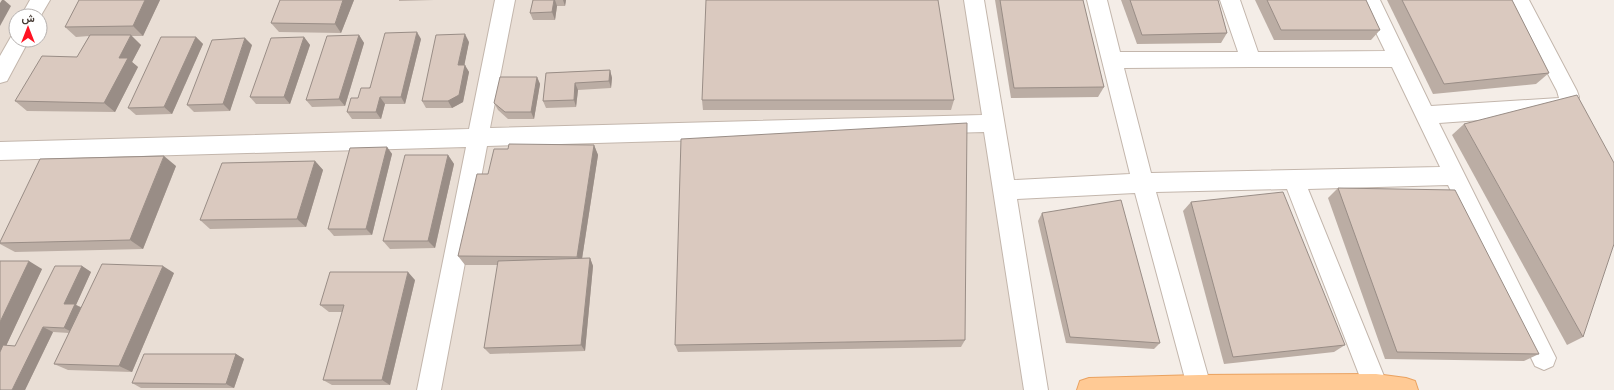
<svg xmlns="http://www.w3.org/2000/svg" width="1614" height="390" viewBox="0 0 1614 390" font-family="'Fira Sans',Vazirmatn,sans-serif">
	<rect width="100%" height="100%" fill="#f4ede7"/>
	<path fill="#e9ded5" fill-rule="evenodd" d="M0 0H972L1036 390H0ZM16 16H40V40H16Z"/>
	<g fill="none" stroke-linecap="round" stroke-linejoin="round">
		<g stroke="#c3b6ac" stroke-width="2">
			<g id="minor">
				<polygon points="30,0 50,0 40,17 40,16 21,16"/>
				<path d="M495 0H515L490 128 982 115 964 0H984L1014 180 1130 174 1087 0H1107L1120 52H1238L1220 0H1240L1258 52 1385 51 1360 0H1380L1431 106 1559 98 1557 91 1509 0H1529L1577 91 1579 97 1575 109 1564 114 1439 123 1556 358 1553 366 1544 370 1535 366 1448 185 1308 189 1388 386 1387 390H1365L1287 189 1156 192 1212 390H1188L1135 193 1017 199 1048 390H1024L984 132 487 146 441 390H417L466 147 0 160V142L469 129ZM1250 67H1392L1440 167 1151 173 1124 68Z"/>
				<polygon points="16,33 16,40 29,40 7,81 0,83 0,56 12,35"/>
			</g>
		</g>
		<g stroke="#eaa260" stroke-width="2">
			<polygon id="major" points="1376,374 1406,378 1415,381 1418,390 1077,390 1080,381 1089,378 1199,375"/>
		</g>
		<use href="#minor" fill="#fff" fill-rule="evenodd"/>
		<use href="#major" fill="#ffca95" fill-rule="evenodd"/>
	</g>
	<g fill="#bbada4">
		<polygon points="79,0 160,0 143,36 131,36 141,45 132,62 138,67 115,112 27,111 15,101 77,57 89,36 76,37 65,27"/>
		<polygon points="280,0 354,0 341,33 279,32 271,23"/>
		<polygon points="399,0 434,0 399,1"/>
		<polygon points="533,0 566,0 565,6 557,6 555,20 533,20 530,13"/>
		<polygon points="995,0 1083,0 1104,87 1098,97 1011,98"/>
		<polygon points="1121,0 1218,0 1227,33 1221,43 1137,44"/>
		<polygon points="1255,0 1366,0 1380,30 1371,40 1274,40"/>
		<polygon points="1387,0 1512,0 1549,73 1536,84 1433,94"/>
		<polygon points="359,35 364,43 345,106 312,107 306,100"/>
		<polygon points="196,37 203,44 172,114 136,115 128,108"/>
		<polygon points="304,37 310,45 290,104 256,104 250,97"/>
		<polygon points="421,39 405,104 385,104 381,119 352,119 347,112 358,98"/>
		<polygon points="469,42 464,65 469,72 463,102 452,108 426,108 422,101"/>
		<polygon points="252,45 230,111 194,112 187,105"/>
		<polygon points="610,70 612,78 611,88 578,90 576,107 546,108 543,101 546,73"/>
		<polygon points="537,77 540,84 534,119 508,119 498,110 494,103"/>
		<polygon points="702,100 954,100 951,110 703,110"/>
		<polygon points="1464,124 1583,337 1567,345 1452,135"/>
		<polygon points="594,145 598,155 582,259 590,258 593,266 585,351 490,354 484,348 498,265 465,265 458,256 488,174 508,149"/>
		<polygon points="387,147 392,154 372,235 334,236 328,229"/>
		<polygon points="448,155 454,164 435,248 390,249 383,241"/>
		<polygon points="315,161 323,170 306,227 210,229 200,220"/>
		<polygon points="176,166 143,249 15,252 0,244 0,242"/>
		<polygon points="1338,188 1539,354 1524,361 1385,359 1328,198"/>
		<polygon points="1191,202 1345,345 1334,352 1224,364 1183,211"/>
		<polygon points="1042,213 1160,343 1154,349 1066,343 1038,221"/>
		<polygon points="0,261 42,269 6,346 15,346 82,266 91,272 76,305 81,307 174,273 132,372 68,370 54,364 69,333 53,332 25,390 0,390"/>
		<polygon points="415,280 390,385 332,385 323,380 343,312 329,312 320,305"/>
		<polygon points="965,340 961,347 678,352 675,345"/>
		<polygon points="236,354 244,359 234,388 141,388 132,383"/>
	</g>
	<g fill="#998d86">
		<polygon points="2,0 4,0 11,6 0,26 0,3"/>
		<polygon points="145,0 160,0 143,36 133,26"/>
		<polygon points="343,0 354,0 341,33 335,24"/>
		<polygon points="554,0 555,0 557,6 555,20 552,12"/>
		<polygon points="563,0 566,0 565,6"/>
		<polygon points="417,32 421,39 405,104 401,97"/>
		<polygon points="465,34 469,42 463,72 458,65"/>
		<polygon points="131,35 141,45 132,62 138,67 115,112 104,103 119,58"/>
		<polygon points="359,35 364,43 345,106 339,99"/>
		<polygon points="196,37 203,44 172,114 164,107"/>
		<polygon points="304,37 310,45 290,104 284,97"/>
		<polygon points="245,38 252,45 230,111 223,104"/>
		<polygon points="465,65 469,72 463,102 452,108 448,101"/>
		<polygon points="610,70 612,78 611,88 609,81"/>
		<polygon points="537,77 540,84 534,119 531,112"/>
		<polygon points="575,83 578,90 576,107 574,100"/>
		<polygon points="380,97 385,104 381,119 376,112"/>
		<polygon points="594,145 598,155 581,265 577,257"/>
		<polygon points="387,147 392,154 372,235 366,229"/>
		<polygon points="448,155 454,164 435,248 428,241"/>
		<polygon points="164,156 176,166 143,249 130,240"/>
		<polygon points="315,161 323,170 306,227 297,219"/>
		<polygon points="590,258 593,266 585,351 581,345"/>
		<polygon points="29,261 42,269 0,359 0,322"/>
		<polygon points="82,266 91,272 76,305 84,309 74,333 64,328 64,304"/>
		<polygon points="163,266 174,273 132,372 119,366"/>
		<polygon points="408,272 415,280 390,385 382,380"/>
		<polygon points="43,327 53,332 25,390 12,390"/>
		<polygon points="236,354 244,359 234,388 226,384"/>
	</g>
	<g fill="#dac9bf" stroke="#998d86">
		<polygon points="79,0 145,0 133,26 65,27"/>
		<polygon points="280,0 343,0 335,24 271,23"/>
		<polygon points="533,0 554,0 552,12 530,13"/>
		<polygon points="706,0 938,0 954,100 702,100"/>
		<polygon points="1000,0 1083,0 1104,87 1014,88"/>
		<polygon points="1130,0 1218,0 1227,33 1142,35"/>
		<polygon points="1267,0 1366,0 1380,30 1281,30"/>
		<polygon points="1402,0 1512,0 1549,73 1444,84"/>
		<polygon points="417,32 401,97 380,97 376,112 347,112 351,98 358,98 361,88 370,88 385,33"/>
		<polygon points="465,34 458,65 465,65 459,95 448,101 422,101 436,35"/>
		<polygon points="90,35 131,35 119,58 128,58 104,103 15,101 42,56 77,57"/>
		<polygon points="359,35 339,99 306,100 327,36"/>
		<polygon points="161,37 196,37 164,107 128,108"/>
		<polygon points="304,37 284,97 250,97 271,38"/>
		<polygon points="245,38 223,104 187,105 212,40"/>
		<polygon points="610,70 609,81 575,83 574,100 543,101 546,73"/>
		<polygon points="500,77 537,77 531,112 505,112 494,103"/>
		<polygon points="1577,95 1614,163 1614,244 1583,337 1464,124"/>
		<polygon points="967,123 965,340 675,345 681,139"/>
		<polygon points="509,144 594,145 577,257 458,256 477,174 488,174 494,149 508,149"/>
		<polygon points="387,147 366,229 328,229 350,148"/>
		<polygon points="405,155 448,155 428,241 383,241"/>
		<polygon points="164,156 130,240 0,243 0,242 40,159"/>
		<polygon points="315,161 297,219 200,220 222,163"/>
		<polygon points="1338,188 1455,190 1539,354 1397,352"/>
		<polygon points="1283,192 1345,345 1233,357 1191,202"/>
		<polygon points="1121,200 1160,343 1070,337 1042,213"/>
		<polygon points="590,258 581,345 484,348 498,261"/>
		<polygon points="0,261 29,261 0,322"/>
		<polygon points="102,264 163,266 119,366 54,364"/>
		<polygon points="55,266 82,266 64,304 75,304 64,328 43,327 12,390 0,390 0,352 3,345 15,346"/>
		<polygon points="330,272 408,272 382,380 323,380 344,305 320,305"/>
		<polygon points="144,354 236,354 226,384 132,383"/>
	</g>
	<g transform="translate(28 28)"><circle r="19" fill="#ffffff" stroke="#b6b1af"/>
	<path d="M0-3L7 15L0 10L-7 15Z" fill="#ff1323"/>
	<text y="-6" font-size="11" font-weight="bold" text-anchor="middle" fill="#483d36">ش</text>
	</g>
</svg>
